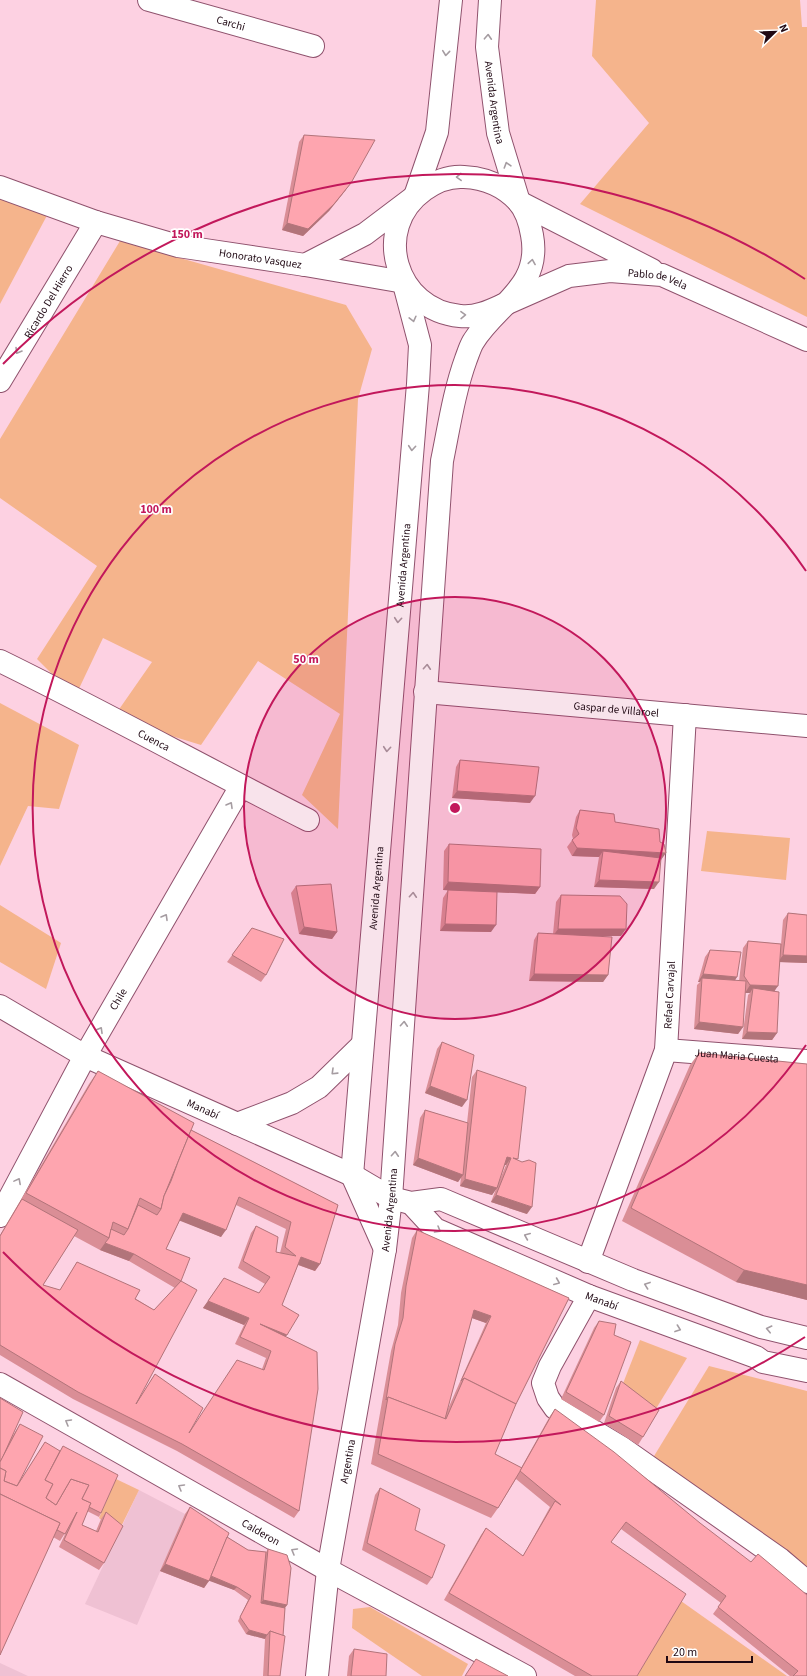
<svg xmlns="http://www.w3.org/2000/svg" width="807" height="1676" viewBox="0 0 807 1676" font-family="'Source Sans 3',sans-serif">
	<rect width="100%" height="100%" fill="#fdd1e2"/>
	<g fill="#efc1d3">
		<polygon points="139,1490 185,1514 137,1625 85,1604"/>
		<polygon points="0,1663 28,1676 0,1676"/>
	</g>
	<g fill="#f5b48c">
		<polygon points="596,0 800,0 802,27 807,27 807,317 580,204 649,123 592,56"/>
		<polygon points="0,191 52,206 0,304"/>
		<polygon points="120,241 346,305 372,349 358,399 338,829 302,795 340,714 258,661 201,745 113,718 152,662 103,638 75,697 37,659 97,566 0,498 0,439"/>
		<polygon points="0,703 79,745 59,809 28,806 0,866"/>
		<polygon points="707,831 790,838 786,880 701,871"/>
		<polygon points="0,905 61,943 46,989 0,962"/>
		<polygon points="640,1340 687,1358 654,1412 622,1386"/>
		<polygon points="709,1366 807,1391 807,1566 805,1569 651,1461"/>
		<polygon points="116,1479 139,1490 118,1533 99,1518"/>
		<polygon points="681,1601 787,1676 637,1676"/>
		<polygon points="370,1607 468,1664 462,1676 422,1676 352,1628 353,1609"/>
	</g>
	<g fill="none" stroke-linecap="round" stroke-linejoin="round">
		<g stroke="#8f526d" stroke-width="24">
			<g id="minor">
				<path id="s1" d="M149 0 313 46"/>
				<path id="s2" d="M0 187 96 222 178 246 305 265 365 234 414 197"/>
				<polyline points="519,202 652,270"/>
				<polyline points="305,265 404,282"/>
				<path id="s3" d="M503 305 569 276 610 271 662 275 807 340"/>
				<path id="s4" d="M0 381 96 222"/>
				<path id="s5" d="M0 661C104 712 205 768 308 820"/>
				<path id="s6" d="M425 692 807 726"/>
				<path id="s7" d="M666 1050 807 1061"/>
				<path id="s8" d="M0 1216 85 1056 241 786"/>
				<path id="s9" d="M588 1262 666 1050 685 715"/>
				<polyline points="589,1296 550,1366 543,1383 548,1398 555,1408 622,1448 780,1559 807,1582"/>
				<path id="s10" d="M0 1384 328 1570 525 1676"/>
			</g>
		</g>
		<g stroke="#8f526d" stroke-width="24">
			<g id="tertiary">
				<path id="s11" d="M0 1006 85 1056 352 1175 391 1198 411 1203 441 1199 633 1280 761 1327 807 1338"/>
				<path id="s12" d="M411 1203 435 1229 589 1296 756 1357 763 1362 807 1371"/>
			</g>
		</g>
		<g stroke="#8f526d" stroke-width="24">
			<g id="secondary">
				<path id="s13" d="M490 0 487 47 498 133 519 202"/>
				<polyline points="415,196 437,132 451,0"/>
				<polyline points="237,1124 292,1103 319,1087 362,1045"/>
				<path id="s14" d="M385 1249 352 1175 418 384 420 345 404 284"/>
				<path id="s15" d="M317 1676 328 1570 385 1249 391 1198 442 461C449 427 454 392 466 359 468 354 470 347 473 342 496 304 542 288 532 235 530 223 526 210 518 201 503 185 485 178 464 177 449 176 436 181 424 190 371 228 395 310 460 316 475 318 490 311 503 305"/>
			</g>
		</g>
		<use href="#minor" stroke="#fff" stroke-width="22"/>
		<use href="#tertiary" stroke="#fff" stroke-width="22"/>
		<use href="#secondary" stroke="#fff" stroke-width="22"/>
	</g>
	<g fill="#da8e96" fill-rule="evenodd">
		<polygon points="304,135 346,190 329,211 303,236 282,230 299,142"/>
		<polygon points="460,760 530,803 452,798 456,767"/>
		<polygon points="580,810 615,822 661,860 654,889 594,887 599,857 572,856 567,847 573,839 572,835 576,817"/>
		<polygon points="449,844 540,887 535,894 497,892 491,932 440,931 443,898 448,890 485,892 443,890 444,851"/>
		<polygon points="296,886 337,932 332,939 299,934 291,893"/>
		<polygon points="561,895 621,936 594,936 608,975 603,982 529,981 534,940 538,933 553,934 556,902"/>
		<polygon points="788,913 807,915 807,963 780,962 775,991 777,1033 772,1040 742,1039 748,995 750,993 745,993 743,1027 738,1034 694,1029 697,985 700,982 698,982 705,957 710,950 735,981 739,981 743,948 748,941 781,944 783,920"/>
		<polygon points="252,928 266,975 261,982 227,962"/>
		<polygon points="442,1042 462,1107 425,1093 437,1049"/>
		<polygon points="699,1053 807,1064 807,1300 736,1282 622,1221 690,1065"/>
		<path d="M477 1070 517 1160 527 1214 491 1202 496 1189 492 1195 460 1186 461 1177 458 1182 413 1165 420 1118 425 1110 467 1123 472 1077ZM505 1165H506L498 1184Z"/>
		<path d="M98 1071 191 1130 338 1205 320 1264 315 1271 298 1265 282 1305 286 1337 299 1511 294 1518 177 1451 73 1399 0 1355V1235L89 1084ZM236 1205 286 1229 280 1253 276 1252 256 1226 251 1233 238 1268 265 1284 259 1293 224 1278 203 1308 244 1325 235 1344 266 1358 262 1369 191 1430 155 1374 139 1399 181 1281 166 1249 180 1220 221 1237ZM74 1236 100 1250 129 1261 175 1288 154 1310 77 1262 60 1290 43 1285Z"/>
		<path d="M417 1230 569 1298 516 1404 495 1454 521 1468 550 1416 555 1409 807 1676H790L713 1614 721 1603 621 1529 611 1542 637 1676H575L444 1600 481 1535 486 1528 523 1556 550 1507 516 1479 498 1508 491 1518 371 1464 391 1351 398 1325 401 1293 412 1238ZM472 1318 486 1323 447 1411Z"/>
		<polygon points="599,1321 614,1335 604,1415 599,1422 561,1399 594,1328"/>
		<polygon points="621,1381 643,1437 638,1445 604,1423 616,1388"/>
		<polygon points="0,1398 10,1440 20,1424 17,1486 45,1442 54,1462 63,1446 101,1513 99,1517 87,1511 82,1525 96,1531 101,1519 106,1512 104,1563 99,1570 59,1547 67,1530 60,1541 53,1537 0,1655"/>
		<polygon points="380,1488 415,1530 432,1578 427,1585 362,1550 375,1495"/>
		<polygon points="190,1507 227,1537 248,1550 266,1552 268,1549 287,1605 285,1608 280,1676 263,1676 265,1639 246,1634 238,1621 248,1600 234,1590 209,1580 204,1588 160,1571 185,1514"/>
		<polygon points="354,1649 386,1676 347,1676 349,1656"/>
	</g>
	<g fill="#b2747a">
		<polygon points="351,183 329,211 303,236 282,230 287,223"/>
		<polygon points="457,791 535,796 530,803 452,798"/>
		<polygon points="577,848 666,853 661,860 603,851 599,857 572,856"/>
		<polygon points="599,880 659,882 654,889 594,887"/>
		<polygon points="448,882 540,887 535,894 443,890"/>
		<polygon points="445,924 496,925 491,932 440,931"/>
		<polygon points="304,927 337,932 332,939 299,934"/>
		<polygon points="558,929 626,929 621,936 553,936"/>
		<polygon points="783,955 807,956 807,963 778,962"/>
		<polygon points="534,974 608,975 603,982 529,981"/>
		<polygon points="703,974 737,977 733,984 702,978 700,982 698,982"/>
		<polygon points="750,985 778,986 773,993 753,988 750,993 745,993"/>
		<polygon points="699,1022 743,1027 738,1034 694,1029"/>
		<polygon points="747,1032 777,1033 772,1040 742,1039"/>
		<polygon points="430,1086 467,1100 462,1107 425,1093"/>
		<polygon points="507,1157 511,1158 506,1165 502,1165"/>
		<polygon points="418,1158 463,1175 458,1182 413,1165"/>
		<polygon points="465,1179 497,1188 492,1195 460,1186"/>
		<polygon points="496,1195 532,1207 527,1214 491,1202"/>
		<polygon points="183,1213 226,1230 221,1237 178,1220"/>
		<polygon points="105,1243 134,1254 129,1261 100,1250"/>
		<polygon points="301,1257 320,1264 315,1271 296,1264"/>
		<polygon points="744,1270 807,1285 807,1300 736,1282"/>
		<polygon points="208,1301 249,1318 244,1325 203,1308"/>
		<polygon points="474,1310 491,1316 486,1323 469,1317"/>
		<polygon points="260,1324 287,1335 282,1342"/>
		<polygon points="165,1564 209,1581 204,1588 160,1571"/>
		<polygon points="210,1576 237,1587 234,1590 207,1580"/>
		<polygon points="263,1600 287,1605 282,1612 258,1607"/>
		<polygon points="249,1630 267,1635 265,1639 246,1634"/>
	</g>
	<g fill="#fea5af" stroke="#b2747a" fill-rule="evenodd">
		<polygon points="304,135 375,140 351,183 334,204 308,229 287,223"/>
		<polygon points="460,760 539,767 535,796 457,791"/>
		<polygon points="580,810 614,814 615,822 659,829 660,842 664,844 666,853 577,848 572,840 579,834 576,828"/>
		<polygon points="449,844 541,849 540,887 448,882"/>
		<polygon points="603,851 661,858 659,882 599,880"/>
		<polygon points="331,884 337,932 304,927 296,886"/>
		<polygon points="448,890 497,892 496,925 445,924"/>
		<polygon points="561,895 620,896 627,904 626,929 558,929"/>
		<polygon points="788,913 807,915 807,956 783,955"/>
		<polygon points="252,928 284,939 266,975 232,955"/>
		<polygon points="538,933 612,937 608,975 534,974"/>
		<polygon points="748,941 781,944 778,986 750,985 744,976"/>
		<polygon points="710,950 741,952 737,977 703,974"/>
		<polygon points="702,978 746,981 743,1027 699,1022"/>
		<polygon points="753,988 779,992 777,1033 747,1032"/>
		<polygon points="442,1042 474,1055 467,1100 430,1086"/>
		<polygon points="699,1053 807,1064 807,1285 744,1270 631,1208"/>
		<polygon points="477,1070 526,1087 518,1159 513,1158 522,1162 529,1160 536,1163 532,1207 496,1195 511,1158 507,1157 497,1188 465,1179"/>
		<polygon points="98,1071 194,1123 164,1196 161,1209 140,1198 128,1229 113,1222 109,1238 26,1193"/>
		<polygon points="425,1110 468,1123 463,1175 418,1158"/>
		<path d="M191 1130 338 1205 320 1264 301 1257 282 1305 299 1315 287 1335 260 1324 317 1352 318 1389 299 1511 182 1444 78 1392 0 1345V1236L22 1199 78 1230 43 1285 60 1290 77 1262 140 1290 135 1299 154 1310 181 1281 134 1254 105 1243 109 1238 111 1229 124 1235 128 1229 138 1205 157 1215 161 1209 164 1196 171 1181 178 1162ZM239 1197 291 1222 285 1247 296 1256 276 1252 278 1237 256 1226 243 1261 270 1277 259 1293 224 1278 208 1301 249 1318 240 1337 271 1351 264 1370 237 1360 189 1433 203 1408 155 1374 136 1404 197 1290 181 1281 190 1258 166 1249 183 1213 226 1230Z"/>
		<polygon points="417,1230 569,1298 516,1404 464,1378 461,1381 491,1316 474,1310 445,1419 388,1397 386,1400 395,1344 403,1318 406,1286"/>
		<polygon points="599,1321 616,1324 614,1335 631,1342 604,1415 566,1392"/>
		<polygon points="464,1378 516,1404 495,1454 522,1468 498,1508 378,1454 388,1397 446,1419"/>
		<polygon points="621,1381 659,1410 643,1437 609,1416"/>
		<polygon points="0,1398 23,1412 1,1461 0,1460"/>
		<polygon points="555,1409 614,1452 700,1523 751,1562 758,1554 807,1595 807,1676 793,1676 798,1671 718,1607 726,1596 626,1522 611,1542 686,1594 637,1676 592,1676 449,1593 486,1528 523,1556 555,1501 561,1505 520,1471"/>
		<polygon points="20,1424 43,1436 17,1486 4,1481 6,1471 0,1468 0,1462"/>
		<polygon points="45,1442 60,1451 45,1480 53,1484 46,1498 56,1505 71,1479 89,1485 82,1499 91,1503 82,1525 98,1532 106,1512 123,1526 104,1563 64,1540 77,1512 65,1534 57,1530 60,1523 0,1494 0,1468 6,1471 4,1481 17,1486"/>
		<polygon points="63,1446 118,1475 101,1513 89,1507 91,1503 82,1499 89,1485 71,1479 56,1505 46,1498 53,1484 45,1480"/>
		<polygon points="380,1488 420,1509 415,1530 445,1545 432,1578 367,1543"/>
		<polygon points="0,1494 60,1523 0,1655"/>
		<polygon points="190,1507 229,1533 209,1581 165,1564"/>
		<polygon points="227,1537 248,1550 266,1552 261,1603 285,1608 283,1636 270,1631 267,1635 249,1630 240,1617 251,1596 237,1587 211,1576"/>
		<polygon points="268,1549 287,1555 291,1568 287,1605 263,1600"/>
		<polygon points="270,1631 285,1636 280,1676 268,1676"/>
		<polygon points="354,1649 387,1654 386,1676 351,1676"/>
		<polygon points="476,1659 508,1676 465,1676"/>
	</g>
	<defs><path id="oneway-chevron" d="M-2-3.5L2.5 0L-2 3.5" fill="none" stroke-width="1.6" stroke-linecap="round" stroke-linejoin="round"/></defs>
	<g stroke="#a59ca1">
		<use href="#oneway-chevron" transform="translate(488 37) rotate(-87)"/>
		<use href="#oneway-chevron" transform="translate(446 53) rotate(96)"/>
		<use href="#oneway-chevron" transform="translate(507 165) rotate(-107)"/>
		<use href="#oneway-chevron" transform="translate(459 177) rotate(178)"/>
		<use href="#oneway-chevron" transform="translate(532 262) rotate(-81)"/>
		<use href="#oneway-chevron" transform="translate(463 315) rotate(-1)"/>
		<use href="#oneway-chevron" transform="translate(413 319) rotate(76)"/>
		<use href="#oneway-chevron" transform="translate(18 351) rotate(121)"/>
		<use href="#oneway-chevron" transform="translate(412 448) rotate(95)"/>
		<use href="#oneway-chevron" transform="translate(398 620) rotate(95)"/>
		<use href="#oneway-chevron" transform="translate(427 667) rotate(-86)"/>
		<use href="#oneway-chevron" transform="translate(387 749) rotate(95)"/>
		<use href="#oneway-chevron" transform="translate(230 805) rotate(-60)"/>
		<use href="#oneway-chevron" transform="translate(413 895) rotate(-86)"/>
		<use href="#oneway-chevron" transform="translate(165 917) rotate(-60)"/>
		<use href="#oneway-chevron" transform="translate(404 1024) rotate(-86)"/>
		<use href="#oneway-chevron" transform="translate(100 1030) rotate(-60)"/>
		<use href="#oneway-chevron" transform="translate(334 1072) rotate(136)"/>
		<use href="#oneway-chevron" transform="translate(395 1154) rotate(-86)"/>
		<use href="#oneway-chevron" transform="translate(18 1181) rotate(-62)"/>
		<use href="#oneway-chevron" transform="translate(438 1230) rotate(30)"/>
		<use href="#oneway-chevron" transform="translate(527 1236) rotate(-157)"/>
		<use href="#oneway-chevron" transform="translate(557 1282) rotate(23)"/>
		<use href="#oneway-chevron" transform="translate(647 1285) rotate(-160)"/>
		<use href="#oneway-chevron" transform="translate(678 1329) rotate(20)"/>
		<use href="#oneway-chevron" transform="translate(769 1329) rotate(-167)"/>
		<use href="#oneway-chevron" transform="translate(68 1422) rotate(-150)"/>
		<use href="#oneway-chevron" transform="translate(181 1487) rotate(-150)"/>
		<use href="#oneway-chevron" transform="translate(294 1551) rotate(-150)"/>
	</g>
	<circle cx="455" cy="808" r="211" fill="#c2185b" fill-opacity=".12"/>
	<g fill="none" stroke="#c2185b" stroke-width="2">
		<circle cx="455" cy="808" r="211"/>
		<path d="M806 1045A423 423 0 1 1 806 571"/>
		<path d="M805 1337A634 634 0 0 1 3 1252M3 364A634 634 0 0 1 805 279"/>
	</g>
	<g text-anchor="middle" stroke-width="3.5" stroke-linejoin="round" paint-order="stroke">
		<g font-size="11" fill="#1f0813" stroke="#fff">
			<text dy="4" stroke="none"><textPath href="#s1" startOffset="85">Carchi</textPath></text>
			<text dy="4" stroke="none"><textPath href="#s13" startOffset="103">Avenida Argentina</textPath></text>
			<text dy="4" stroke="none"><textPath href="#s2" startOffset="271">Honorato Vasquez</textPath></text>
			<text dy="4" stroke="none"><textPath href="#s3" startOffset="162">Pablo de Vela</textPath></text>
			<text dy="4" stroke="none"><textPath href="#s4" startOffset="93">Ricardo Del Hierro</textPath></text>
			<text dy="4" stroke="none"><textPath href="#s14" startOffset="693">Avenida Argentina</textPath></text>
			<text dy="4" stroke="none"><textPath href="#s6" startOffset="192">Gaspar de Villaroel</textPath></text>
			<text dy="4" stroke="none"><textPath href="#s5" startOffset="173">Cuenca</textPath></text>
			<text dy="4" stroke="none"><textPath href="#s14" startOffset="369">Avenida Argentina</textPath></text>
			<text dy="4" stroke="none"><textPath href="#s9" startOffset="281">Refael Carvajal</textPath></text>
			<text dy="4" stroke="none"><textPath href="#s8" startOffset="247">Chile</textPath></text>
			<text dy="4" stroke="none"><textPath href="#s7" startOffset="71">Juan Maria Cuesta</textPath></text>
			<text dy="4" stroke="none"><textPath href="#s11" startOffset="228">Manabí</textPath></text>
			<text dy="4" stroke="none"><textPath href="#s15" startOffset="472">Avenida Argentina</textPath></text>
			<text dy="4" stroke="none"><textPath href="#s12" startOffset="217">Manabí</textPath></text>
			<text dy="4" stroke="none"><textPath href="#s15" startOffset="217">Argentina</textPath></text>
			<text dy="4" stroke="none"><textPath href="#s10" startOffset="300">Calderon</textPath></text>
		</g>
	</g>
	<circle cx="455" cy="808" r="6" fill="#c2185b" stroke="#fff" stroke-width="2"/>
	<g font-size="12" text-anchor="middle" font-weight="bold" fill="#c2185b" stroke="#fff" stroke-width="3.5" stroke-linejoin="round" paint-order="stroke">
		<text x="187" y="238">150 m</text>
		<text x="156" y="513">100 m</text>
		<text x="306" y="663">50 m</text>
	</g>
	<g transform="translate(775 32) rotate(67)" stroke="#ffffff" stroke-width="3" paint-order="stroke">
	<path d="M0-3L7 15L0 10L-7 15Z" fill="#1f0813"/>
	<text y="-6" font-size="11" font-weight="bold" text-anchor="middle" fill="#1f0813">N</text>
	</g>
	<path d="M667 1656v6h85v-6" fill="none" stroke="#1f0813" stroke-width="2"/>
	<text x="673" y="1656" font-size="12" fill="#1f0813" stroke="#ffffff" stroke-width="3" paint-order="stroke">20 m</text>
</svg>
